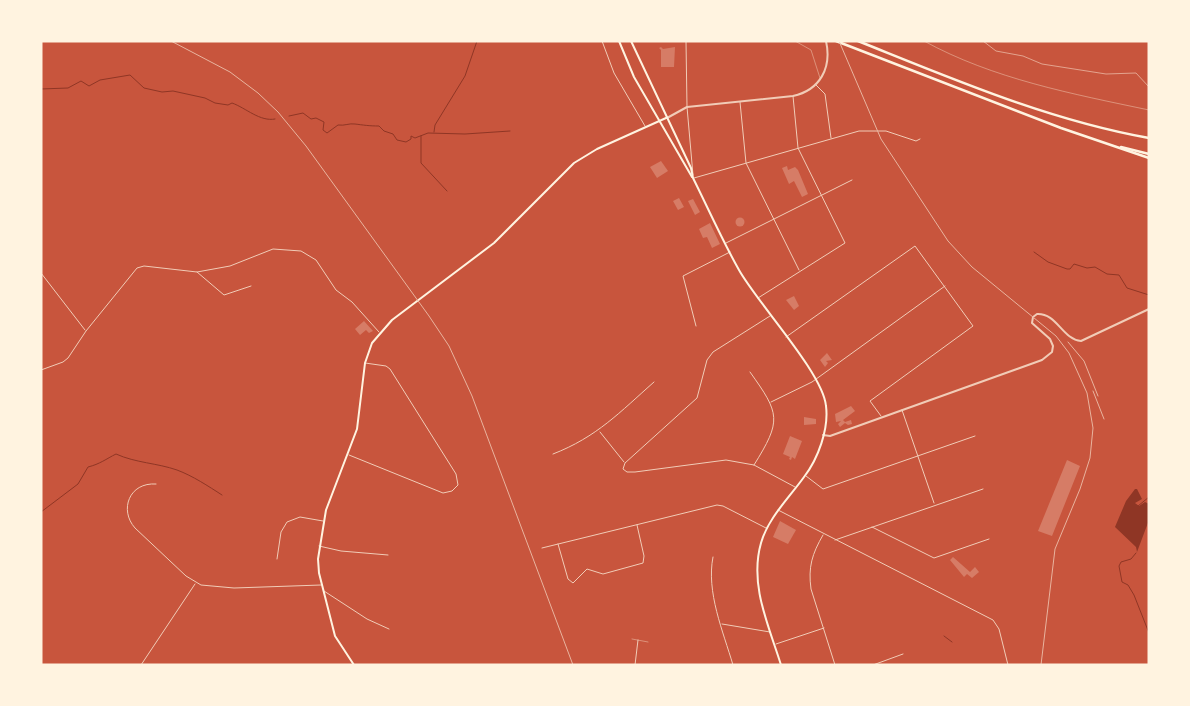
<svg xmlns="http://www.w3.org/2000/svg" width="1190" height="706" viewBox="0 0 1190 706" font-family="Mulish,sans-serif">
	<rect width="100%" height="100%" fill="#c8553d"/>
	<polygon fill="#8f3625" points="1135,489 1137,489 1142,499 1135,503 1139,506 1145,502 1149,504 1149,520 1137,552 1136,547 1115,527 1126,501"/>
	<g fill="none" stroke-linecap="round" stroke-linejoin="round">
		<g stroke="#8f3625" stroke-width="1">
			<path d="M41 89 68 88 81 81 89 86 100 80 130 75 144 88 162 92 173 91 205 98 215 103 228 105 232 103C246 108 260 122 275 119"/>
			<path d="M289 116 303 113 311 119 316 118 324 122 323 130 327 133 338 125C345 126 349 123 355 124 363 125 369 126 379 126L384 131 393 134 397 140 406 142 411 139V136L415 138 428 133 465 134 510 131"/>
			<polyline points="434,132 435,125 465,76 477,41"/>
			<polyline points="421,136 421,163 447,191"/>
			<polyline points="1034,252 1048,262 1067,269 1070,269 1074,264 1087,268 1095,267 1107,274 1119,275 1127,288 1149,295"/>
			<polyline points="1138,506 1149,497"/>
			<path d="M41 512 78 484 88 467C100 464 106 459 116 454 136 463 157 463 177 470 193 476 208 486 222 495"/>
			<polyline points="1136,553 1131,559 1121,562 1119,566 1122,582 1128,585 1134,595 1149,633"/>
			<polyline points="944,636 952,642"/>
		</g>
	</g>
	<g fill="#d67c66">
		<polygon points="661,47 663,49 675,47 674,67 661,67 661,50 659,48"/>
		<polygon points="661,161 668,171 657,178 650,167"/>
		<polygon points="787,166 788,170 795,167 798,170 808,194 802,197 794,181 789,184 782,168"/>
		<polygon points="679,198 684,207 678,210 673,201"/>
		<polygon points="693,199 700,212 695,215 688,201"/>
		<circle cx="740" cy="222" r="4.5"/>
		<polygon points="710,223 720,244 712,248 707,237 703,238 699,229"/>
		<polygon points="794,296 799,306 794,310 786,300"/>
		<polygon points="364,321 373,331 369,333 366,330 360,335 355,329"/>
		<polygon points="827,353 832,360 826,361 828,363 825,367 820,360"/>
		<polygon points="851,406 855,411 843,420 845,422 851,420 852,424 848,425 845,423 840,427 838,424 841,421 836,422 835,414"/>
		<polygon points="804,417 816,419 816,424 804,425"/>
		<polygon points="790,436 802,441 795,459 792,457 791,460 789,459 790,457 783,454"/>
		<polygon points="1067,460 1080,466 1052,536 1038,531"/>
		<polygon points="780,521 796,530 788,544 773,537"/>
		<polygon points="953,557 970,572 975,567 979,572 972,578 967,574 964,577 950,560"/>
	</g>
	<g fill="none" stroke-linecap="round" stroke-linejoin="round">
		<polyline stroke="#fff3e0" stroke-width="0.5" points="983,41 996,51 1023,56 1042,64 1106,74 1136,73 1149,87"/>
		<g stroke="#f1ccb7" stroke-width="0.5">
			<polyline points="795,41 811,50 820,78"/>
			<path d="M924 41C993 79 1073 94 1149 110"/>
			<polyline points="632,639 648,642"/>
		</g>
		<g stroke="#f1ccb7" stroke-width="1">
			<polyline points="602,41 614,73 645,126"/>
			<polyline points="686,41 687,107 693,175"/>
			<polyline points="816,85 825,94 831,138"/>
			<polyline points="740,102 746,163 799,270"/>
			<polyline points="694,178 859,131 886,131 916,141 920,139"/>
			<polyline points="726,243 852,180"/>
			<polyline points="197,272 224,295 251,286"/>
			<polyline points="41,273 85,330"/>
			<polyline points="758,298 845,243 798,148 793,96"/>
			<polyline points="770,316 713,352 707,360 697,398 625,463 623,469 627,472 635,472 726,460 754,465 795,487"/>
			<polyline points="696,326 683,276 730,252"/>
			<polyline points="786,337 915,246 973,326 870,401 881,416"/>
			<polyline points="41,370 63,362 68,358 86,331 137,268 144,266 197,272 230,266 273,249 301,251 316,260 336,290 352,302 379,332"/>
			<path d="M750 372C780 414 782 420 754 465"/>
			<polyline points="771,402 812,382 945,286"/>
			<polyline points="902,410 934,503"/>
			<polyline points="600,432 624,462"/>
			<path d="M553 454C597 437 620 412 654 382"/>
			<polyline points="349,455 443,493 452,491 458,485 456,474 390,369 386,366 365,363"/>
			<polyline points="806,476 823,489 975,436"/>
			<path d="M156 484C129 482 119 510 135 528L186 576 201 585 234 588 321 585"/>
			<polyline points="778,510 993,620 999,629 1008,665"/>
			<polyline points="872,527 934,558 989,539"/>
			<path d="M823 535C812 554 808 567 811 589L835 665"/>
			<polyline points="835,540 983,489"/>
			<polyline points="558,544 568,579 573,583 587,569 603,574 643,563 644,556 637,525"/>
			<polyline points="319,546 341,551 388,555"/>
			<polyline points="542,548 717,505 723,506 766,528"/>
			<path d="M713 557C706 592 723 631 733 665"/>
			<polyline points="277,559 281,532 287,522 300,517 323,521"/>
			<polyline points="324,591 367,619 389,629"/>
			<polyline points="722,624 770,632"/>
			<polyline points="776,644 824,628"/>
			<polyline points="141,665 195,584"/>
			<polyline points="635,665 638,640"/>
			<polyline points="873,665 903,654"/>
		</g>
		<g stroke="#f1ccb7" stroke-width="2">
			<path d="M667 118 687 107 793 96C820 90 832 68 826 41"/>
			<path d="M823 435 830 436 1042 360 1052 352 1053 346 1050 339 1032 323 1033 317 1037 314C1057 313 1062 339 1081 341L1149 309"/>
		</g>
		<polyline stroke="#fff3e0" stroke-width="2" points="354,665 335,636 319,573 318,559 326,510 357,429 365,363 372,343 392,320 494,243 574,163 597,149 666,118"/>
		<g stroke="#fff3e0" stroke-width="2">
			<polyline points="619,41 634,77 692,177"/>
			<path d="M631 41 691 168 693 178C708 208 722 240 739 270 758 304 823 373 826 406 829 429 818 459 804 477 789 498 768 518 761 543 749 585 769 626 781 665"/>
		</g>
		<g stroke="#fff3e0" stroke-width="2.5">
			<polyline points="836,41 1061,128 1149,158"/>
			<path d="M858 41C953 79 1048 120 1149 138"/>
			<polyline points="1121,147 1149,154"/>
		</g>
		<g stroke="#e9b49f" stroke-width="1">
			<polyline points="171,41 230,72 258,93 278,112 306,146 429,316 449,346 472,396 573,665"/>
			<polyline points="839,41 881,139 948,241 972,267 1056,336 1069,353 1087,393 1093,428 1090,458 1080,489 1055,549 1041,665"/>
			<polyline points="1068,342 1084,361 1098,396"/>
			<polyline points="1093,391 1104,419"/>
		</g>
	</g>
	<rect width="1190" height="706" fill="none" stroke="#fff3e0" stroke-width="85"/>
</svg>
